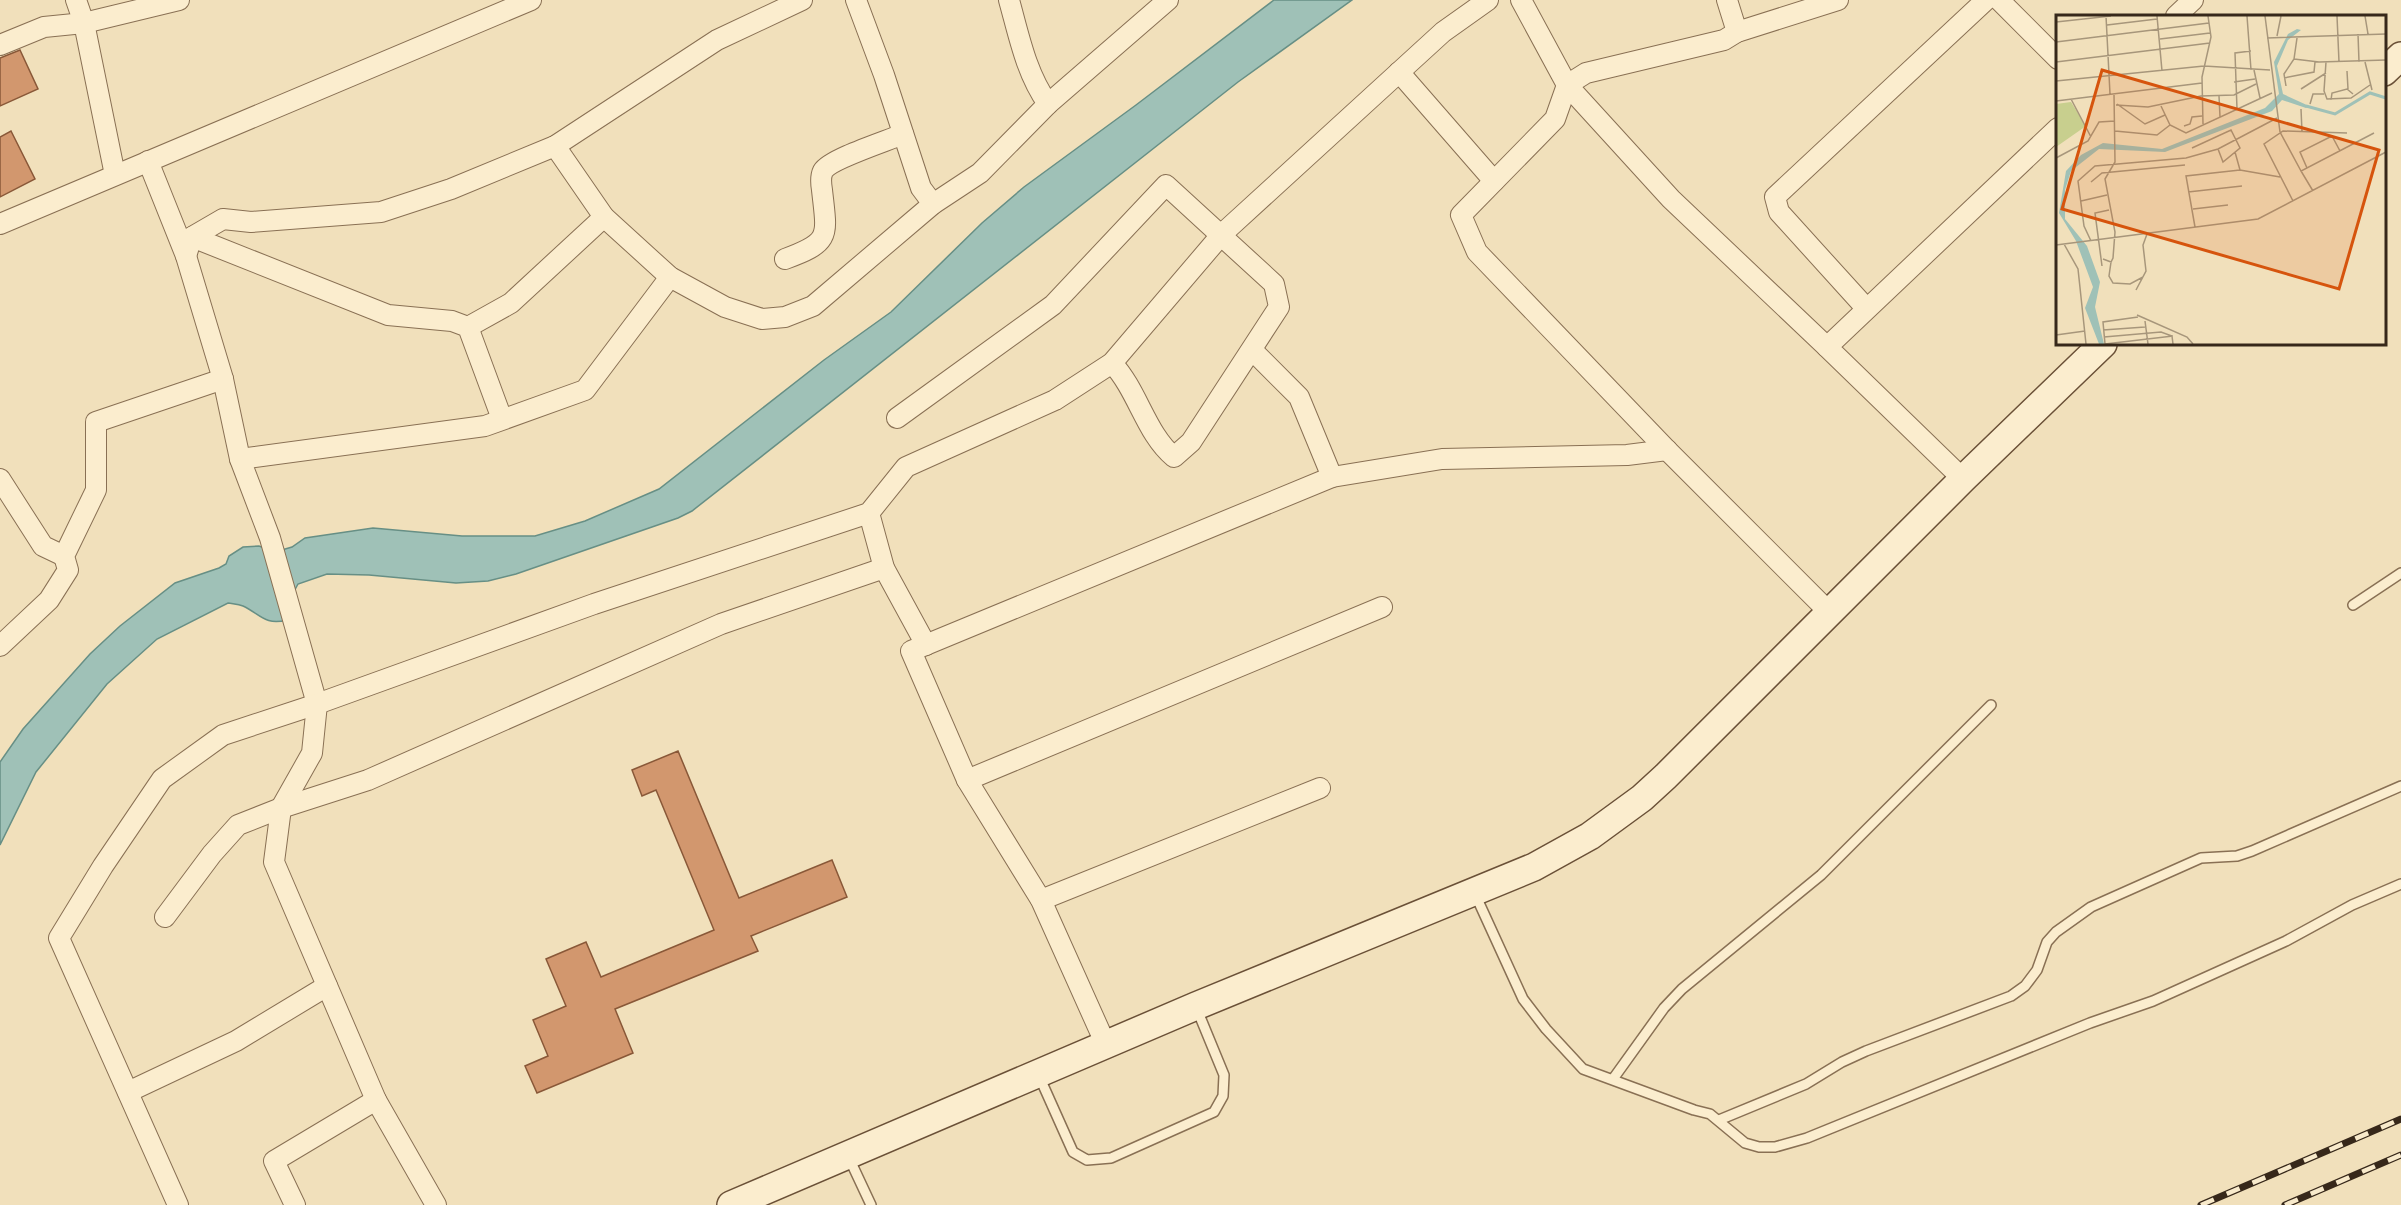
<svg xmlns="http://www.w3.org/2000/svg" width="2401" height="1205" viewBox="0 0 2401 1205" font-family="Lora,serif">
	<rect width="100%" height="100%" fill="#f1e0bb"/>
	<path fill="#9fc1b7" stroke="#678f85" stroke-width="1.5" d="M1274 0H1352L1238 82 692 511 678 518 516 574 488 581 456 583 369 575 327 574 298 584 291 597 287 620C265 626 260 614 243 606 238 604 233 604 228 603L157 639 107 684 36 772 0 845V762L23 729 90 654 120 626 175 583 219 568 226 564 229 556 243 547 259 546 275 552 292 547 305 538 373 528 462 536H535L585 521 659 489 824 360 891 312 982 223 1024 187 1136 105Z"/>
	<g fill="#d2976e" stroke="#895838" stroke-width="1.5">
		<polygon points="20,50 38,89 0,106 0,58"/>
		<polygon points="11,131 35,179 0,197 0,137"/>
		<polygon points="678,751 739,898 832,860 847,897 751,936 758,951 615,1009 633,1053 537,1093 525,1066 548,1056 533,1020 566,1006 546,959 586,942 601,977 714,930 656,790 642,796 632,770"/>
	</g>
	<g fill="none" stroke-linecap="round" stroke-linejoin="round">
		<g stroke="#897054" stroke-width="12">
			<g id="lane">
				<polyline points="2353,605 2401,573"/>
				<polyline points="1475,894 1523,999 1546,1029 1583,1069 1694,1110 1710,1114 1745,1143 1759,1147 1775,1147 1807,1138 2090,1023 2153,1001 2286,941 2352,905 2401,884"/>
				<polyline points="1039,1076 1073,1152 1087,1160 1111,1158 1214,1112 1223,1096 1224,1075 1196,1007"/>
				<polyline points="1613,1079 1664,1008 1682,989 1821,875 1991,705"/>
				<polyline points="1719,1120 1806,1084 1842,1062 1866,1051 2011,996 2025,986 2037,970 2047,942 2056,932 2091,907 2201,858 2237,856 2252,851 2401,786"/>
				<polyline points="849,1158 871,1205"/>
			</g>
		</g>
		<g stroke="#897054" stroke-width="22">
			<g id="street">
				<polyline points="76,0 84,23 115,175"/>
				<polyline points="856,0 884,75 921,188 933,204"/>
				<path d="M1009 0C1019 36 1026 73 1048 104"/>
				<polyline points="1521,0 1567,85 1671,199 1827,347"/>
				<polyline points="1727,0 1737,32"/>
				<polyline points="1999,0 2058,59"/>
				<polyline points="2176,16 2193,0"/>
				<polyline points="0,45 44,27 84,23 179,0"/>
				<polyline points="1399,72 1494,181"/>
				<polyline points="555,146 604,217 670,277 725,307 762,319 785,317 813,306 933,204 980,173 1048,104 1168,0"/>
				<polyline points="148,161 186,256 223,379 240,459 270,538 317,704 312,753 281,808 274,862 376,1100 436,1205"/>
				<polyline points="0,224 531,0"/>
				<polyline points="192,237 388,315 452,321 468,327 502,419"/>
				<polyline points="186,256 192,237 223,219 251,222 381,212 451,189 555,146 717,40 802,0"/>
				<path d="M785 259C832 242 827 236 822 190 821 184 820 177 823 171 830 159 887 141 903 134"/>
				<polyline points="1866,308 1779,212 1775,197 1986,0"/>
				<polyline points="468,327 511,303 604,217"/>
				<polyline points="1252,350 1299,397 1332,477"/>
				<path d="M897 418 1053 305 1166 185 1274 284 1279 307 1191 442 1174 457C1146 434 1138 391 1112 363"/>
				<polyline points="240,459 485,426 585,390 670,277"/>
				<polyline points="0,479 43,546 64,556"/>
				<polyline points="1963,479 1827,347 2058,128"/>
				<polyline points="869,513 884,568 926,645"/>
				<polyline points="1829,612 1667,450 1477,252 1461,215 1555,119 1567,85 1586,73 1724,40 1737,32 1838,0"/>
				<polyline points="0,646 49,600 68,570 64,556 96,490 96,422 223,379"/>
				<polyline points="967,780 1382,607"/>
				<polyline points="1041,900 1320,788"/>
				<polyline points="165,917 212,854 238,825 281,808 368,780 721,624 884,568"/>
				<polyline points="1106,1045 1041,900 967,780 911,651 1332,477 1442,459 1627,455 1667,450"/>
				<polyline points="128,1092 236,1041 327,986"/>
				<polyline points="178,1205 59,938 103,866 162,779 223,735 317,704 594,604 869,513 906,467 1055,400 1112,363 1222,234 1443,32 1488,0"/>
				<polyline points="295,1205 274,1161 376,1100"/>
			</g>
		</g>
		<g stroke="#6a5037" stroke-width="30">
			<g id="secondary">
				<polyline points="2384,72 2401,56"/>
				<polyline points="731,1205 1196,1006 1534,867 1590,836 1642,798 1666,776 1963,479 2103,344"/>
			</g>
		</g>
		<use href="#lane" stroke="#fbedce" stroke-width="9"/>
		<use href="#street" stroke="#fbedce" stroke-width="20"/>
		<use href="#secondary" stroke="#fbedce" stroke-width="27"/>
		<g stroke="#37281a" stroke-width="7">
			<g id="rail">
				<polyline points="2201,1205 2401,1119"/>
				<polyline points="2285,1205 2401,1155"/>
			</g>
		</g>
		<use href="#rail" stroke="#f8eacb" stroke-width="4.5" stroke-dasharray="14" stroke-linecap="butt"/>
	</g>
	<g transform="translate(2056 15)">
		<rect width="330" height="330" fill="#f1e0bb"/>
		<path d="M15 87 30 111 0 132V89Z" fill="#c8cf8e"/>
		<path d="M241 14 245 15 232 25 221 51 227 79 253 91 250 93 226 85 216 96 109 137 43 134 15 156 9 175V204L31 231 44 267 39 292 48 329H43L29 293 37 272 20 226 3 198 10 156 25 140 47 128 106 134 209 93 223 79 218 47 232 19Z" fill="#9fc1b7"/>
		<path fill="none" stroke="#9fc1b7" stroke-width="3" d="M250 91 279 99 314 78 330 83"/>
		<path fill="none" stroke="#a7967b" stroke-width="1.5" d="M50 1 54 79M101 1 106 56M191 1 195 55M209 1 224 117 245 156M281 1 283 47M309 1 312 19M0 7 55 1M51 10 101 4M302 19 303 47M221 21 225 1M211 23 330 19M104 24 154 18M0 27 153 8M238 44 263 47 330 45M0 47 154 28M270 47 268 76 271 84 295 83 314 70M309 47 316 75M198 55 204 83M291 56 292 74M228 63 258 57 259 47M0 66 148 51 214 55M178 67 199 64M230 71 228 59 238 44 241 23M245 74 270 58M163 81 164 102M15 84 35 122M275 85 276 78 291 74 297 79M0 86 146 68M61 89 89 109 109 100M254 89 257 79H268M60 90 92 92 145 81 178 80 200 69M105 91 114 110 130 118 216 78M181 94 179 38 195 36M245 94 246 117M147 109 146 62 155 22 152 1M128 111 134 109 136 102 146 101M59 116 101 120 114 110M136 133 175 115 184 133 167 147 162 134M179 137 184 155M0 143 32 126 43 107 59 106M251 153 244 137 276 121 284 136M35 167 46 158 129 150M257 176 245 156 318 118M132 177 186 171M25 186 51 180M237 186 208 129 227 116 291 118M137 194 172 190M139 212 130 161 184 155 224 162M35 226 28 211 22 166 39 151 130 143 162 134 221 103M8 229 22 254 30 329M0 230 202 204 330 137M47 244 55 247 57 243 59 217 49 164 59 147 58 79M55 247 53 261 57 268 74 269 87 262M46 251 39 198 53 195M80 275 90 256 87 230 91 219M81 300 131 322 137 329M89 306 92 329M47 315 89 312M0 320 29 316M48 322 105 317 116 321 117 329M49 329 117 321M49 329 47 307 82 302"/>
		<path fill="#d6540d" fill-opacity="0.15" stroke="#d6540d" stroke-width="3" d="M46 55 323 135 283 274 6 194Z"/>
		<rect width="330" height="330" fill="none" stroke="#37281a" stroke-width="3"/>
	</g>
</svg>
